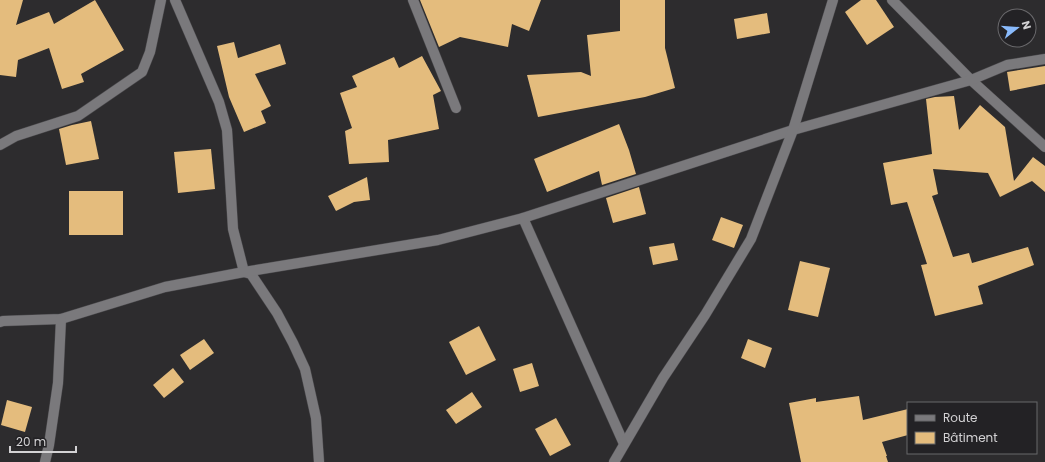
<svg xmlns="http://www.w3.org/2000/svg" width="1045" height="462" viewBox="0 0 1045 462" font-family="Poppins,sans-serif">
	<rect width="100%" height="100%" fill="#2d2c2e"/>
	<g fill="#e4bc7d">
		<polygon points="0,0 23,0 16,25 49,12 54,24 95,0 124,50 81,74 84,82 62,89 49,48 18,60 16,77 0,75"/>
		<polygon points="420,0 541,0 529,31 512,24 508,47 460,37 439,47"/>
		<polygon points="620,0 665,0 665,48 675,88 645,97 538,117 527,75 581,72 591,76 587,35 620,31"/>
		<polygon points="861,0 876,0 894,27 867,45 845,12"/>
		<polygon points="767,13 770,33 737,39 734,19"/>
		<polygon points="234,42 238,58 280,44 286,64 255,74 271,106 261,111 266,123 244,132 229,97 217,46"/>
		<polygon points="422,56 441,91 433,95 439,129 388,140 389,162 349,164 345,131 352,128 340,93 357,87 352,76 394,57 399,68"/>
		<polygon points="1045,66 1045,84 1010,91 1007,72"/>
		<polygon points="954,96 959,130 980,105 1005,127 1014,181 1033,157 1045,166 1045,192 1032,181 1000,197 988,173 933,169 938,194 932,196 953,257 969,253 972,263 1028,247 1034,265 978,286 983,304 935,316 921,265 927,264 907,202 891,205 883,163 932,154 926,99 935,97"/>
		<polygon points="91,121 99,159 66,165 59,129 72,125"/>
		<polygon points="619,124 629,150 636,174 602,185 599,171 547,192 534,159"/>
		<polygon points="211,149 215,189 178,193 174,152"/>
		<polygon points="367,177 370,200 354,202 336,211 328,196"/>
		<polygon points="639,187 646,214 613,223 606,198"/>
		<rect x="69" y="191" width="54" height="44"/>
		<polygon points="721,217 743,225 734,248 712,240"/>
		<polygon points="674,243 678,260 653,265 649,247"/>
		<polygon points="800,261 830,268 818,317 788,310"/>
		<polygon points="479,326 496,360 466,375 449,342"/>
		<polygon points="204,339 214,353 190,370 180,355"/>
		<polygon points="748,339 772,348 765,368 741,358"/>
		<polygon points="532,363 539,386 520,392 513,369"/>
		<polygon points="173,368 184,382 164,398 153,385"/>
		<polygon points="472,392 482,407 456,424 446,410"/>
		<polygon points="859,396 863,420 908,409 908,435 882,442 887,456 886,456 888,462 801,462 789,403 816,398 816,402"/>
		<polygon points="7,400 32,407 25,432 1,425"/>
		<polygon points="556,418 571,445 550,456 535,429"/>
	</g>
	<g fill="none" stroke-linecap="round" stroke-linejoin="round">
		<g stroke="#4a494c" stroke-width="11">
			<g id="minor">
				<polyline points="175,0 219,102 227,130 233,229 244,272 251,274 277,313 293,343 305,369 316,418 319,462"/>
				<polyline points="413,0 456,108"/>
				<polyline points="892,0 971,80 1045,147"/>
				<polyline points="0,145 16,136 78,116 142,72 150,52 161,0"/>
				<polyline points="523,218 624,444"/>
				<polyline points="0,322 3,321 61,319 165,287 244,272 438,240 523,218 793,130 971,80 1007,65 1045,59"/>
				<polyline points="45,462 49,445 58,383 61,319"/>
				<polyline points="614,462 663,378 705,315 751,239 793,130 833,0"/>
			</g>
		</g>
		<use href="#minor" stroke="#7a797c" stroke-width="10"/>
	</g>
	<rect x="907" y="402" width="130" height="52" fill="#232225" stroke="#69686b"/>
	<rect x="915" y="415" width="20" height="6" fill="#7a797c" stroke="#69686b"/>
	<text x="943" y="422" font-size="12" fill="#d3d2d4">Route</text>
	<rect x="915" y="432" width="20" height="12" fill="#e4bc7d" stroke="#69686b"/>
	<text x="943" y="442" font-size="12" fill="#d3d2d4">Bâtiment</text>
	<g transform="translate(1017 28) rotate(73)"><circle r="19" fill="#232225" stroke="#69686b"/>
	<path d="M0-3L7 15L0 10L-7 15Z" fill="#89bafc"/>
	<text y="-6" font-size="11" font-weight="bold" text-anchor="middle" fill="#d3d2d4">N</text>
	</g>
	<path d="M10 446v6h66v-6" fill="none" stroke="#d3d2d4" stroke-width="2"/>
	<text x="16" y="446" font-size="12" fill="#d3d2d4" stroke="#232225" stroke-width="3" paint-order="stroke">20 m</text>
</svg>
